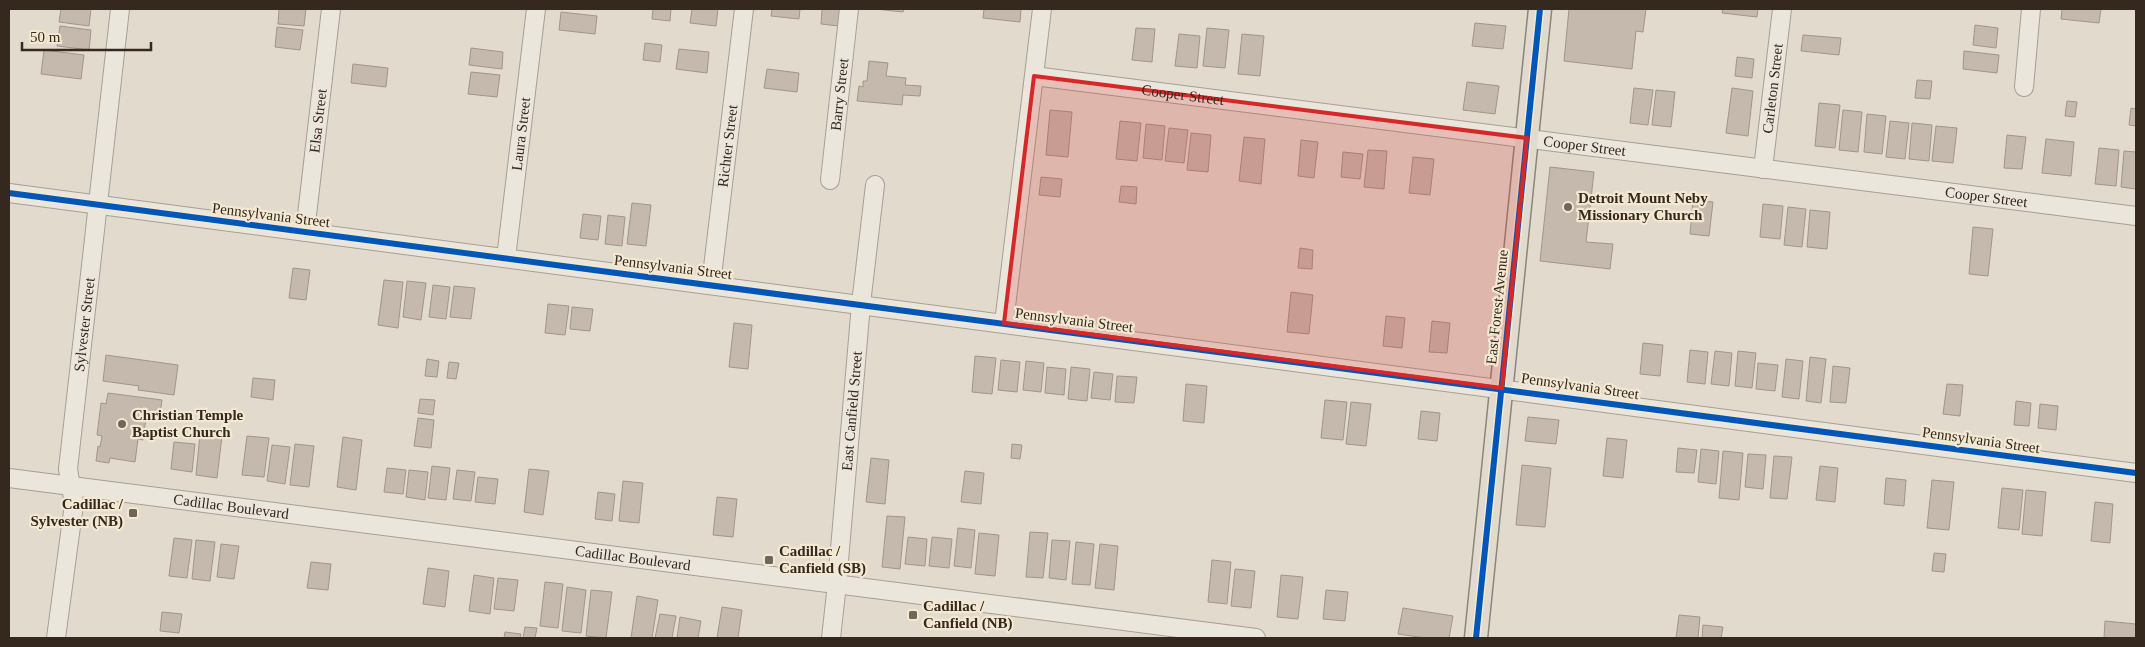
<svg xmlns="http://www.w3.org/2000/svg" width="2145" height="647" viewBox="0 0 2145 647" font-family="'Times New Roman',serif">
	<rect width="100%" height="100%" fill="#e2dacc"/>
	<g fill="#c5b9ad" stroke="#a2968b">
		<polygon points="61,9 91,9 89,26 59,22"/>
		<polygon points="279,9 306,9 304,26 278,24"/>
		<polygon points="653,9 671,9 670,21 652,19"/>
		<polygon points="692,9 718,9 716,26 690,23"/>
		<polygon points="772,9 800,9 799,19 771,16"/>
		<polygon points="822,9 841,9 839,26 821,24"/>
		<polygon points="875,9 904,9 903,12"/>
		<polygon points="984,9 1021,9 1020,22 983,18"/>
		<polygon points="1569,9 1646,9 1643,32 1636,31 1632,69 1564,61"/>
		<polygon points="1723,9 1758,9 1757,17 1722,13"/>
		<polygon points="2062,9 2101,9 2099,23 2061,19"/>
		<polygon points="561,12 597,16 595,34 559,30"/>
		<polygon points="1475,23 1506,26 1503,49 1472,46"/>
		<polygon points="1975,25 1998,28 1996,48 1973,45"/>
		<polygon points="60,26 91,30 89,50 57,46"/>
		<polygon points="277,27 303,30 300,50 275,47"/>
		<polygon points="1136,28 1155,29 1152,62 1132,60"/>
		<polygon points="1207,28 1229,30 1225,68 1203,66"/>
		<polygon points="1179,34 1200,36 1197,68 1175,66"/>
		<polygon points="1242,34 1264,36 1260,76 1238,74"/>
		<polygon points="1803,35 1841,38 1839,55 1801,51"/>
		<polygon points="645,43 662,45 660,62 643,60"/>
		<polygon points="471,48 503,52 502,69 469,65"/>
		<polygon points="679,49 709,52 707,73 676,69"/>
		<polygon points="44,50 84,55 81,79 41,74"/>
		<polygon points="1964,51 1999,55 1997,73 1963,69"/>
		<polygon points="1737,57 1754,59 1752,78 1735,76"/>
		<polygon points="869,61 888,63 886,76 906,78 905,85 921,86 920,96 903,95 902,105 857,101 859,86 863,87 863,81 867,81"/>
		<polygon points="353,64 388,68 386,87 351,83"/>
		<polygon points="767,69 799,73 797,92 764,88"/>
		<polygon points="471,72 500,75 497,97 468,94"/>
		<polygon points="1917,80 1932,81 1930,99 1915,98"/>
		<polygon points="1467,82 1499,86 1495,114 1463,110"/>
		<polygon points="1634,88 1653,90 1648,125 1630,123"/>
		<polygon points="1732,88 1753,91 1748,136 1726,133"/>
		<polygon points="1656,90 1675,92 1671,127 1652,125"/>
		<polygon points="2067,101 2077,102 2075,117 2065,116"/>
		<polygon points="1819,103 1840,105 1835,148 1815,146"/>
		<polygon points="2131,108 2136,109 2136,126 2129,125"/>
		<polygon points="1050,110 1072,112 1068,157 1046,155"/>
		<polygon points="1843,110 1862,112 1858,152 1839,150"/>
		<polygon points="1867,114 1886,116 1882,154 1864,152"/>
		<polygon points="1120,121 1141,123 1137,161 1116,159"/>
		<polygon points="1890,121 1909,123 1905,159 1886,157"/>
		<polygon points="1912,123 1932,125 1929,161 1909,159"/>
		<polygon points="1146,124 1165,126 1162,160 1143,158"/>
		<polygon points="1936,126 1957,128 1953,163 1932,161"/>
		<polygon points="1169,128 1188,130 1184,163 1165,161"/>
		<polygon points="1191,133 1211,135 1208,172 1187,170"/>
		<polygon points="2007,135 2026,137 2022,169 2004,168"/>
		<polygon points="1244,137 1265,139 1261,184 1239,181"/>
		<polygon points="2046,139 2074,142 2071,176 2042,173"/>
		<polygon points="1301,140 1318,142 1314,178 1298,176"/>
		<polygon points="2099,148 2119,150 2116,186 2095,184"/>
		<polygon points="1368,150 1387,151 1384,189 1364,187"/>
		<polygon points="2124,151 2136,152 2136,189 2121,187"/>
		<polygon points="1343,152 1363,154 1360,179 1341,177"/>
		<polygon points="1413,157 1434,159 1430,195 1409,193"/>
		<polygon points="1550,167 1594,172 1586,242 1613,244 1610,269 1540,261"/>
		<polygon points="1041,177 1062,179 1060,197 1039,195"/>
		<polygon points="1121,186 1137,187 1136,204 1119,202"/>
		<polygon points="1693,200 1713,202 1709,236 1690,234"/>
		<polygon points="632,203 651,205 646,246 627,244"/>
		<polygon points="1763,204 1783,206 1780,239 1760,237"/>
		<polygon points="1788,207 1806,209 1802,247 1784,245"/>
		<polygon points="1810,210 1830,212 1827,249 1807,247"/>
		<polygon points="583,214 601,216 598,240 580,238"/>
		<polygon points="608,215 625,217 622,246 605,244"/>
		<polygon points="1973,227 1993,229 1988,276 1969,274"/>
		<polygon points="1300,248 1313,250 1312,269 1298,268"/>
		<polygon points="293,268 310,270 306,300 289,298"/>
		<polygon points="384,280 403,282 398,328 378,325"/>
		<polygon points="407,281 426,283 421,320 403,317"/>
		<polygon points="433,285 450,287 446,319 429,317"/>
		<polygon points="454,286 475,288 471,319 450,317"/>
		<polygon points="1291,292 1313,295 1309,334 1287,332"/>
		<polygon points="548,304 569,306 565,335 545,333"/>
		<polygon points="572,307 593,309 590,331 570,329"/>
		<polygon points="1386,316 1405,318 1402,348 1383,346"/>
		<polygon points="1432,321 1450,323 1447,353 1429,352"/>
		<polygon points="734,323 752,325 748,369 729,367"/>
		<polygon points="1643,343 1663,345 1660,376 1640,374"/>
		<polygon points="1690,350 1708,352 1705,384 1687,382"/>
		<polygon points="1715,351 1732,353 1729,386 1711,384"/>
		<polygon points="1738,351 1756,353 1752,388 1735,386"/>
		<polygon points="106,355 178,365 174,395 138,390 139,386 103,381"/>
		<polygon points="975,356 996,358 992,394 972,392"/>
		<polygon points="1810,357 1826,359 1821,403 1806,401"/>
		<polygon points="427,359 439,361 437,377 425,376"/>
		<polygon points="1786,359 1803,361 1799,399 1782,397"/>
		<polygon points="1001,360 1020,362 1017,392 998,390"/>
		<polygon points="1026,361 1044,363 1041,392 1023,390"/>
		<polygon points="449,362 459,363 456,379 447,378"/>
		<polygon points="1758,363 1778,365 1775,391 1756,389"/>
		<polygon points="1833,366 1850,368 1846,403 1830,402"/>
		<polygon points="1047,367 1066,369 1064,395 1045,393"/>
		<polygon points="1071,367 1090,369 1087,401 1068,399"/>
		<polygon points="1094,372 1113,374 1110,400 1091,398"/>
		<polygon points="1117,376 1137,377 1134,403 1115,402"/>
		<polygon points="253,378 275,380 273,400 251,397"/>
		<polygon points="1186,384 1207,386 1204,423 1183,421"/>
		<polygon points="1947,384 1963,385 1960,416 1943,414"/>
		<polygon points="108,393 162,400 160,413 147,411 143,440 138,439 135,462 110,458 109,463 96,461 98,446 100,447 102,436 97,435 101,403 106,404"/>
		<polygon points="420,399 435,400 433,415 418,413"/>
		<polygon points="1325,400 1347,402 1343,440 1321,438"/>
		<polygon points="2016,401 2031,403 2029,426 2014,425"/>
		<polygon points="1351,402 1371,404 1366,446 1346,444"/>
		<polygon points="2040,404 2058,406 2056,430 2038,428"/>
		<polygon points="1421,411 1440,413 1437,441 1418,439"/>
		<polygon points="1528,417 1559,420 1556,444 1525,441"/>
		<polygon points="418,418 434,420 431,448 414,446"/>
		<polygon points="200,434 222,436 217,478 196,475"/>
		<polygon points="247,436 269,438 264,477 242,475"/>
		<polygon points="343,437 362,440 356,490 337,487"/>
		<polygon points="1607,438 1627,440 1623,478 1603,476"/>
		<polygon points="174,442 195,444 192,472 171,469"/>
		<polygon points="295,444 314,446 309,487 290,485"/>
		<polygon points="1012,444 1022,445 1020,459 1011,458"/>
		<polygon points="272,445 290,447 285,484 267,481"/>
		<polygon points="1678,448 1697,450 1694,473 1676,472"/>
		<polygon points="1701,449 1719,451 1716,484 1698,482"/>
		<polygon points="1723,451 1743,453 1739,500 1719,498"/>
		<polygon points="1748,454 1766,455 1763,489 1745,487"/>
		<polygon points="1774,456 1792,457 1787,499 1770,498"/>
		<polygon points="871,458 889,460 885,504 866,502"/>
		<polygon points="1522,465 1551,468 1545,527 1516,525"/>
		<polygon points="432,466 450,468 446,500 428,498"/>
		<polygon points="1820,466 1838,468 1835,502 1816,500"/>
		<polygon points="387,468 406,470 403,494 384,492"/>
		<polygon points="529,469 549,471 543,515 524,512"/>
		<polygon points="409,470 428,472 425,500 406,497"/>
		<polygon points="457,470 475,472 471,501 453,499"/>
		<polygon points="965,471 984,473 981,504 961,502"/>
		<polygon points="478,477 498,479 495,504 475,502"/>
		<polygon points="1886,478 1906,480 1904,506 1884,504"/>
		<polygon points="1932,480 1954,482 1949,530 1927,528"/>
		<polygon points="623,481 643,483 639,523 619,521"/>
		<polygon points="2002,488 2023,490 2019,530 1998,528"/>
		<polygon points="2026,490 2046,492 2042,536 2022,534"/>
		<polygon points="598,492 615,494 612,521 595,519"/>
		<polygon points="717,497 737,499 733,537 713,535"/>
		<polygon points="2095,502 2113,504 2110,543 2091,541"/>
		<polygon points="887,516 905,517 900,569 882,567"/>
		<polygon points="958,528 975,530 971,568 954,566"/>
		<polygon points="1030,532 1048,533 1043,578 1026,577"/>
		<polygon points="979,533 999,535 995,576 975,574"/>
		<polygon points="908,537 927,539 925,566 905,564"/>
		<polygon points="932,537 952,539 949,568 929,566"/>
		<polygon points="174,538 192,540 187,578 169,576"/>
		<polygon points="196,540 215,542 210,581 192,579"/>
		<polygon points="1052,540 1070,541 1066,580 1049,578"/>
		<polygon points="1076,542 1094,544 1090,585 1072,584"/>
		<polygon points="221,544 239,546 234,579 217,577"/>
		<polygon points="1100,544 1118,546 1114,590 1095,588"/>
		<polygon points="1934,553 1946,554 1944,572 1932,571"/>
		<polygon points="1212,560 1231,562 1227,604 1208,602"/>
		<polygon points="311,562 331,564 328,590 307,588"/>
		<polygon points="428,568 449,571 445,607 423,604"/>
		<polygon points="1235,569 1255,571 1251,608 1231,606"/>
		<polygon points="474,575 494,578 490,614 469,611"/>
		<polygon points="1281,575 1303,577 1298,619 1277,617"/>
		<polygon points="498,578 518,580 514,611 494,609"/>
		<polygon points="545,582 563,584 558,628 540,626"/>
		<polygon points="567,587 586,590 581,633 562,631"/>
		<polygon points="591,590 612,592 606,638 586,636"/>
		<polygon points="1326,590 1348,592 1345,621 1323,619"/>
		<polygon points="637,596 658,600 652,638 631,638"/>
		<polygon points="722,607 742,610 738,638 717,638"/>
		<polygon points="1403,608 1453,616 1449,638 1426,638 1398,634"/>
		<polygon points="162,612 182,614 179,633 160,631"/>
		<polygon points="660,614 676,616 672,638 655,638"/>
		<polygon points="1679,615 1700,617 1698,638 1676,638"/>
		<polygon points="680,617 701,621 698,638 677,638"/>
		<polygon points="2105,621 2136,624 2136,638 2104,638"/>
		<polygon points="1703,625 1723,627 1721,638 1702,638"/>
		<polygon points="525,627 537,628 535,638 523,638"/>
		<polygon points="505,632 521,634 520,638 504,638"/>
	</g>
	<g fill="none" stroke-linecap="round" stroke-linejoin="round">
		<g stroke="#a79f95" stroke-width="20">
			<g id="minor">
				<path id="s1" d="M1034 76 2136 216"/>
				<polyline points="2024,87 2031,9"/>
				<path id="s2" d="M1763 169 1782 9"/>
				<path id="s3" d="M830 180 849 9"/>
				<polyline points="9,193 2136,473"/>
				<path id="s4" d="M305 232 331 9"/>
				<path id="s5" d="M506 258 536 9"/>
				<path id="s6" d="M711 284 744 9"/>
				<polyline points="1004,323 1042,9"/>
				<path id="s7" d="M9 478 1256 638"/>
				<path id="s8" d="M56 638 74 504 68 469 120 9"/>
				<path id="s9" d="M831 638 837 584 861 304 875 185"/>
			</g>
		</g>
		<g stroke="#8c857c" stroke-width="25">
			<polyline id="major" points="1476,638 1540,9"/>
		</g>
		<use href="#minor" stroke="#eae6dc" stroke-width="18"/>
		<use href="#major" stroke="#e1dbcf" stroke-width="22"/>
		<g stroke="#f3e8d1" stroke-width="9">
			<g id="cycleway">
				<polyline points="9,193 2136,473"/>
				<polyline points="1476,638 1540,9"/>
			</g>
		</g>
		<use href="#cycleway" stroke="#0057b8" stroke-width="6"/>
	</g>
	<path fill="#d62828" fill-opacity="0.2" stroke="#d62828" stroke-width="4" stroke-linejoin="round" d="M1034 76 1527 138 1502 388 1004 323Z"/>
	<g fill="#72665b" stroke="#f3e8d1" stroke-width="2">
		<circle cx="1568" cy="207" r="5"/>
		<circle cx="122" cy="424" r="5"/>
		<rect x="128" y="508" width="10" height="10" rx="2.5"/>
		<rect x="764" y="555" width="10" height="10" rx="2.5"/>
		<rect x="908" y="610" width="10" height="10" rx="2.5"/>
	</g>
	<g text-anchor="middle" stroke-width="4.5" stroke-linejoin="round" paint-order="stroke">
		<g font-size="15" fill="#35281e" stroke="#f3e8d1">
			<text dy="5" stroke="none"><textPath href="#s2" startOffset="81">Carleton Street</textPath></text>
			<text dy="5" stroke="none"><textPath href="#s3" startOffset="86">Barry Street</textPath></text>
			<text dy="5" stroke="none"><textPath href="#s1" startOffset="150">Cooper Street</textPath></text>
			<text dy="5" stroke="none"><textPath href="#s4" startOffset="112">Elsa Street</textPath></text>
			<text dy="5" stroke="none"><textPath href="#s5" startOffset="125">Laura Street</textPath></text>
			<text dy="5" stroke="none"><textPath href="#s1" startOffset="555">Cooper Street</textPath></text>
			<text dy="5" stroke="none"><textPath href="#s6" startOffset="139">Richter Street</textPath></text>
			<text dy="5" stroke="none"><textPath href="#s1" startOffset="960">Cooper Street</textPath></text>
			<text transform="translate(271 215) rotate(7)" y="5">Pennsylvania Street</text>
			<text transform="translate(673 267) rotate(7)" y="5">Pennsylvania Street</text>
			<text transform="translate(1497 307) rotate(-84)" y="5">East Forest Avenue</text>
			<text transform="translate(1074 320) rotate(7)" y="5">Pennsylvania Street</text>
			<text dy="5" stroke="none"><textPath href="#s8" startOffset="316">Sylvester Street</textPath></text>
			<text transform="translate(1580 386) rotate(8)" y="5">Pennsylvania Street</text>
			<text dy="5" stroke="none"><textPath href="#s9" startOffset="228">East Canfield Street</textPath></text>
			<text transform="translate(1981 440) rotate(8)" y="5">Pennsylvania Street</text>
			<text dy="5" stroke="none"><textPath href="#s7" startOffset="224">Cadillac Boulevard</textPath></text>
			<text dy="5" stroke="none"><textPath href="#s7" startOffset="629">Cadillac Boulevard</textPath></text>
		</g>
		<g font-size="15" font-weight="bold" fill="#35281e" stroke="#f3e8d1" text-anchor="start">
			<text x="1578" y="203">Detroit Mount Neby<tspan x="1578" dy="17">Missionary Church</tspan></text>
			<text x="132" y="420">Christian Temple<tspan x="132" dy="17">Baptist Church</tspan></text>
			<text x="123" y="509" text-anchor="end">Cadillac /<tspan x="123" dy="17">Sylvester (NB)</tspan></text>
			<text x="779" y="556">Cadillac /<tspan x="779" dy="17">Canfield (SB)</tspan></text>
			<text x="923" y="611">Cadillac /<tspan x="923" dy="17">Canfield (NB)</tspan></text>
		</g>
	</g>
	<rect width="2145" height="647" fill="none" stroke="#35281e" stroke-width="20"/>
	<path d="M22 42v8h129v-8" fill="none" stroke="#35281e" stroke-width="2.5"/>
	<text x="30" y="42" font-size="15" fill="#35281e" stroke="#f3e8d1" stroke-width="4" paint-order="stroke">50 m</text>
</svg>
